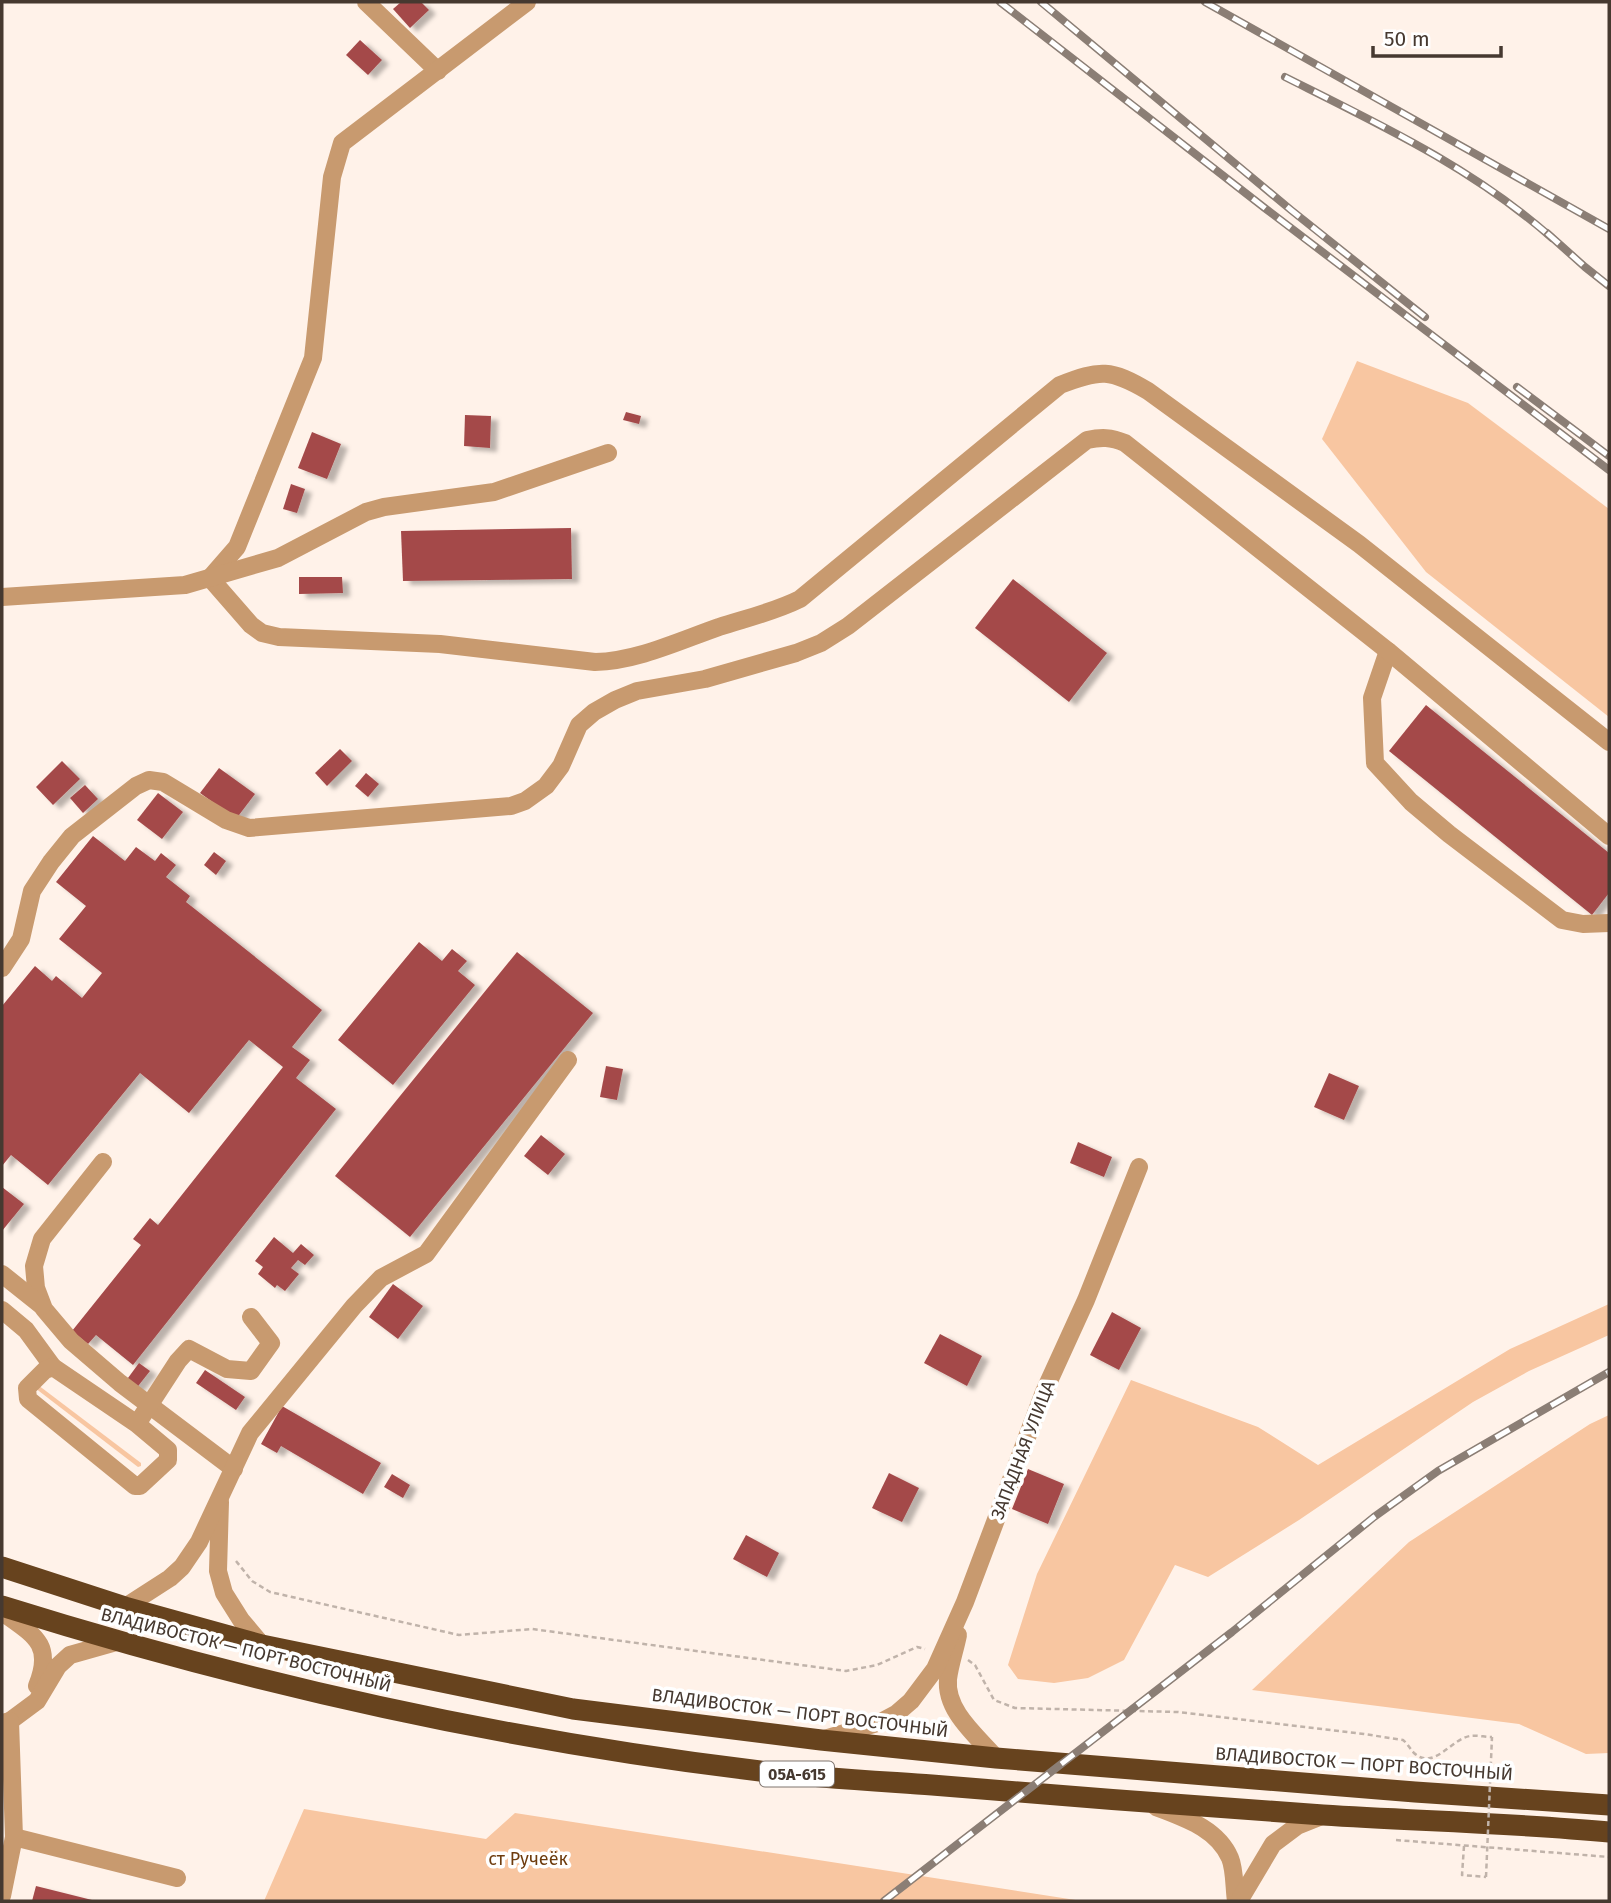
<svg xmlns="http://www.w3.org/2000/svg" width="1611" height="1903" viewBox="0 0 1611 1903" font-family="'Fira Sans',sans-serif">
	<defs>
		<filter id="shadow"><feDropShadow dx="7" dy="4" stdDeviation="2" flood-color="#0004"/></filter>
	</defs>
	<rect width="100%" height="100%" fill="#fff2e9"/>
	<g fill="#f8c6a1">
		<polygon points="1357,361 1468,403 1609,509 1609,717 1426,572 1322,439"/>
		<polygon points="1609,1304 1609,1335 1529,1371 1473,1402 1299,1520 1208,1577 1175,1565 1124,1660 1088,1678 1054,1683 1018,1679 1008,1665 1037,1574 1131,1380 1258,1427 1318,1465 1510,1349"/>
		<polygon points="38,1385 141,1463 141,1466 138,1467 35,1388"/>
		<polygon points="1609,1415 1609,1753 1586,1754 1519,1724 1252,1690 1409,1542 1590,1424"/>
		<polygon points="304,1809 486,1839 515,1813 1082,1901 264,1901"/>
	</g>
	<g fill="#a44a4a" filter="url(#shadow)">
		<polygon points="401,2 421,2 429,10 410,28 393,9"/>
		<polygon points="360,40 382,60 368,75 346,55"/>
		<polygon points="626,412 641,416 639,424 623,420"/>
		<polygon points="465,415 491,416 490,448 464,446"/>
		<polygon points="312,432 341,444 327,479 298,468"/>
		<polygon points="291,484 305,489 297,513 283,509"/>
		<polygon points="571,528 572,579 403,581 401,531"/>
		<polygon points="299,577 342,577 343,593 299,594"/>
		<polygon points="1013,579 1107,653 1069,702 975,628"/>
		<polygon points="1426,705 1609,853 1609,893 1592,915 1389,751"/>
		<polygon points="340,749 352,761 327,786 315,773"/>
		<polygon points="62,761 80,779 53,805 36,787"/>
		<polygon points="219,768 255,794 236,819 200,793"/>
		<polygon points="366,773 379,784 368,797 355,786"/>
		<polygon points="85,785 98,799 83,813 70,798"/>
		<polygon points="158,793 183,812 162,839 137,820"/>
		<polygon points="93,836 125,861 136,847 155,861 161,853 176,865 166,877 190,896 186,902 322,1010 292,1047 310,1060 296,1078 336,1109 133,1365 96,1335 88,1344 72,1331 141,1245 133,1239 150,1218 158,1225 283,1067 249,1040 189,1113 140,1073 48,1185 11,1155 2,1166 2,1006 35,966 52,981 56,976 82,998 102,973 59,939 86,906 56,882"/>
		<polygon points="214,852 226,861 216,875 204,865"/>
		<polygon points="419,942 442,961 452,949 467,961 458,971 475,985 393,1085 338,1040"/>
		<polygon points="517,952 593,1013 410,1237 335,1176"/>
		<polygon points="606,1066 623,1069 617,1100 600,1097"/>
		<polygon points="1329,1073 1359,1086 1344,1120 1314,1107"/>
		<polygon points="541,1135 565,1154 548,1175 524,1156"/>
		<polygon points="1078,1142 1112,1157 1104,1177 1070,1163"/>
		<polygon points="2,1187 24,1204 2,1231"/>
		<polygon points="274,1237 293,1253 301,1244 314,1255 305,1265 298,1260 291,1268 299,1274 285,1291 277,1285 275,1288 258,1274 263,1267 255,1261"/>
		<polygon points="393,1284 423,1306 398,1339 369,1317"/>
		<polygon points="1112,1312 1141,1328 1119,1370 1090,1355"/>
		<polygon points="940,1334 982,1356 967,1386 924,1363"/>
		<polygon points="139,1363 150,1371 135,1390 125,1382"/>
		<polygon points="205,1370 245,1397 236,1410 196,1383"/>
		<polygon points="282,1406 381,1463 363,1494 281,1446 277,1453 261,1444"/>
		<polygon points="1028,1469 1064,1484 1048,1524 1012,1509"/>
		<polygon points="889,1473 919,1488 902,1522 872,1508"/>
		<polygon points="392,1474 410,1485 403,1498 384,1487"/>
		<polygon points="746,1535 779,1553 767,1577 733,1559"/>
		<polygon points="36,1886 92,1900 92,1901 32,1901"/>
	</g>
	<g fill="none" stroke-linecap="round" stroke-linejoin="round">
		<g stroke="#c0b3aa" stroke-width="2.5" stroke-dasharray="5 3.5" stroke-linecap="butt">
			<polyline points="236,1561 252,1581 270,1592 459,1635 532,1629 846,1671 877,1665 917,1647 925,1649"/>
			<path d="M968 1660 975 1665 994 1700 1015 1708 1178 1712 1364 1734 1403 1740C1408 1744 1410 1749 1414 1753 1434 1771 1451 1739 1470 1736 1476 1735 1485 1737 1492 1737"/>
			<polyline points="1396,1840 1609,1857"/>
			<polyline points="1464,1846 1462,1875 1486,1877"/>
		</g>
		<g stroke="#c89a6f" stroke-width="18">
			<polyline points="366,2 438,71"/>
			<path d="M210 578 251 625 262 633 279 637 440 644 595 662C637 661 679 641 719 627 747 618 774 612 800 599L1060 385C1100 369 1111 369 1148 391L1359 544 1609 742"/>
			<polyline points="210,578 237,547 313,358 332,177 342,143 527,2"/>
			<polyline points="2,597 185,585 278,558 366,512 384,507 494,492 608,453"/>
			<polyline points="1388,651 1372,698 1375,763 1411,802 1449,834 1562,920 1583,924 1609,923"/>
			<path d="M2 968 21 939 32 891 51 862 72 836 136 786 149 780 163 782 226 820 249 828 511 806 525 801 546 786 561 766 579 725 594 712 615 700 637 691 705 679 796 653 821 643 848 626 1087 440C1101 437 1111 437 1125 443L1388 651 1609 836"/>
			<polyline points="103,1162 42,1239 34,1266 36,1288 44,1309 71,1341 120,1383 234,1469"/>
			<polyline points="2,1274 42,1306"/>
			<polyline points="2,1310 26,1330 53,1367"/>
			<polyline points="137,1424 53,1367 45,1370 27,1388 28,1399 135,1486 140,1486 168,1460 168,1450 137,1424 178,1361 189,1349 227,1369 251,1371 271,1343 251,1317"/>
			<polyline points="220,1502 218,1571 224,1593 241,1620 262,1645"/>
			<polyline points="125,1607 170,1578 182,1567 199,1542 250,1433 354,1306 381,1278 426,1254 568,1060"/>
			<path d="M2 1612C34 1635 54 1644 37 1686"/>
			<path d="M958 1635C955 1650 950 1664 948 1679 945 1711 977 1736 996 1758"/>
			<polyline points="2,1723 10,1721 37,1701 58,1666 70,1655 116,1642"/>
			<polyline points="824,1739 881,1722 896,1714 911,1701 935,1669 965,1602 1044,1392 1086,1300 1139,1167"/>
			<path d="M1156 1807C1184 1818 1217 1828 1230 1858 1235 1870 1234 1888 1236 1901"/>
			<polyline points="14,1837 177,1878"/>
			<polyline points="2,1896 14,1837 10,1721"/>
			<polyline points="1239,1901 1273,1844 1297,1826 1322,1816"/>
		</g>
		<g stroke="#67431e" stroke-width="21">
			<polyline points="2,1567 125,1607 262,1645 573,1709 821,1740 996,1758 1415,1792 1609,1805"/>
			<path d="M2 1606C251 1684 501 1740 760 1771 817 1778 875 1781 932 1785 1062 1796 1193 1806 1323 1815 1419 1821 1514 1823 1609 1832"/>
		</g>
		<g stroke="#8b7e75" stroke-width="8">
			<g id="rail">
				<polyline points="1000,2 1266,209 1609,470"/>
				<polyline points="1041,2 1291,210 1425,317"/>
				<polyline points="1205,2 1609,229"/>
				<path d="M1285 77C1379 124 1473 168 1552 238"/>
				<polyline points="1547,233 1585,267 1609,286"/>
				<polyline points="1517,387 1609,456"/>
				<polyline points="884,1901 1232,1632 1374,1517 1438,1471 1609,1372"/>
			</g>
		</g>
		<use href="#rail" stroke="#fff" stroke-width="5" stroke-dasharray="16" stroke-linecap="butt"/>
		<polyline stroke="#c0b3aa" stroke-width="2.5" stroke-dasharray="5 3.5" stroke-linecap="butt" points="1486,1877 1492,1737"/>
	</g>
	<g text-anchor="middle" stroke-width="7" stroke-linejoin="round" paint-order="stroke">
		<rect fill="#fff" stroke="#7e746e" stroke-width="2" x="760" y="1761.5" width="74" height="25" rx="5"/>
		<g font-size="16" font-weight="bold" fill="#463930">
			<text x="797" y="1780">05А-615</text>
		</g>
		<g font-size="18" fill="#463930" stroke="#fff">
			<text transform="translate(1023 1450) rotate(-69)" y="6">ЗАПАДНАЯ УЛИЦА</text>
			<text transform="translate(246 1650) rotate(14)" y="6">ВЛАДИВОСТОК — ПОРТ ВОСТОЧНЫЙ</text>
			<text transform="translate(800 1713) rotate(7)" y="6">ВЛАДИВОСТОК — ПОРТ ВОСТОЧНЫЙ</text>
			<text transform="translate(1364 1764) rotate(4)" y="6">ВЛАДИВОСТОК — ПОРТ ВОСТОЧНЫЙ</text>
		</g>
		<g font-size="18" fill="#6e3c0e" stroke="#fff">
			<text x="528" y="1865">ст Ручеёк</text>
		</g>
	</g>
	<rect width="1611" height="1903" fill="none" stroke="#463930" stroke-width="7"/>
	<path d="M1373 46v10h128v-10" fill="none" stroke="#463930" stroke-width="3.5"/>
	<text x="1384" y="46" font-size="21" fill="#463930" stroke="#ffffff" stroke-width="5" paint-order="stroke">50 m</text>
</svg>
